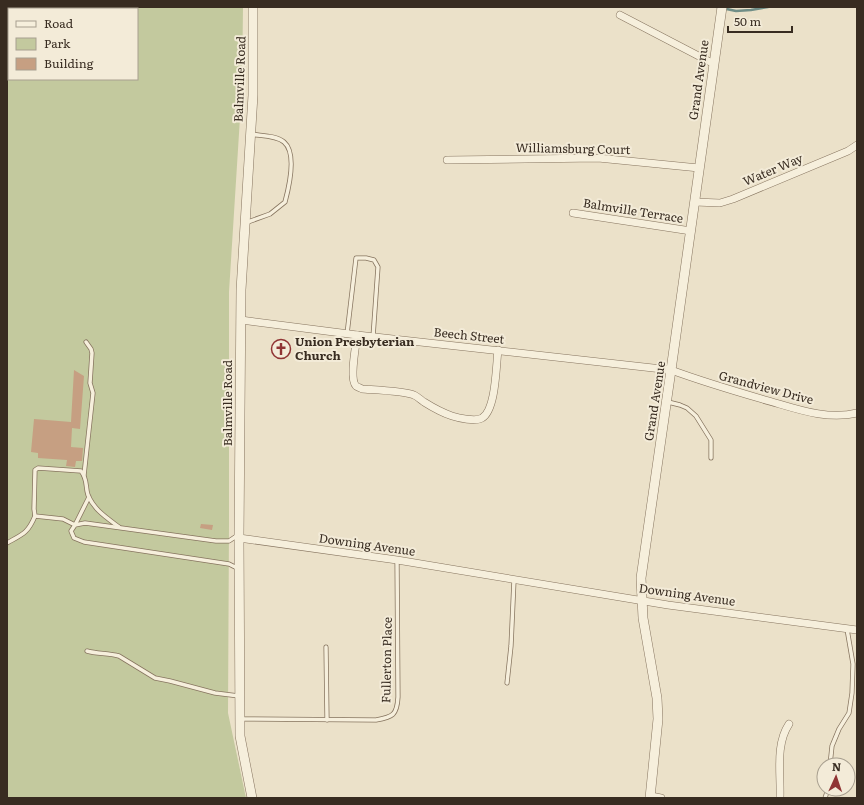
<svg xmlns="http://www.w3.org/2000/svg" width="864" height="805" viewBox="0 0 864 805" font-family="Literata,serif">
	<rect width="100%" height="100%" fill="#ebe1c9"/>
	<path fill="#c3c99e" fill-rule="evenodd" d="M7 7H243L242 86 229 292V523L228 713 246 798H7ZM9 9H137V79H9Z"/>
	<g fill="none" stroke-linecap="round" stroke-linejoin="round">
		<polyline stroke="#708e87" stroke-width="2.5" points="717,7 736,11 751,10 768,7"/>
	</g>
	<g fill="#c69f82">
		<polygon points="74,370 84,376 80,429 72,428 71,447 83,448 82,461 76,461 75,467 66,466 67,460 38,458 38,453 31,452 34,419 71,422"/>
		<polygon points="201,524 213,525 212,530 200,528"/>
	</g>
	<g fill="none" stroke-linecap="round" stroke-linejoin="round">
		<g stroke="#86745f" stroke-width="5">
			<g id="service">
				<path d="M245 223 270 214 285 202C289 187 297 153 284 142 276 135 260 136 250 134"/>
				<polyline points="347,334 356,258 366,258 374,260 378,267 373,337"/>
				<polyline points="668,402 680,405 687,408 696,416 711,440 711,458"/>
				<polyline points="84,475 93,393 90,383 92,353 91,349 86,342"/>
				<path d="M89 497 75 525 63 519 35 516 34 509 35 470 38 468 81 471C88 480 85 486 88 495 94 510 107 518 119 527"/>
				<polyline points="238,535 229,541 216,541 85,523 75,525 71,531 74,538 84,542 229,564 239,569"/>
				<path d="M7 543C23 534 28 533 35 516"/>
				<polyline points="326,647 327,720"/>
				<path d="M87 651C97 654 108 653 119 656L155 678 170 681 215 693 239 696"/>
				<polyline points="507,683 511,646 514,580"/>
				<path d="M241 719 376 720C393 717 397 715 398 697L397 560"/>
				<polyline points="830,765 832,746 839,729 849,713 852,693 853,664 847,629"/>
				<polyline points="825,798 828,789"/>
			</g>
		</g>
		<g stroke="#86745f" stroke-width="8">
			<g id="minor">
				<polyline points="620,15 714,64"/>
				<polyline points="447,160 598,158 699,168"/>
				<polyline points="695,202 720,203 733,199 848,151 857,145"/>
				<polyline points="573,213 691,231"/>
				<path d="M241 320 357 335 671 370C701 381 731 390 762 399 792 407 825 421 857 413"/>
				<path d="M357 335C356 346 349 379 356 386 357 387 361 388 362 389 375 390 403 391 414 395 418 397 421 400 424 402 432 407 443 413 452 416 458 418 476 422 482 418 496 410 496 366 498 350"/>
				<polyline points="239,538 397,560 668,605 857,630"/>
				<polyline points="651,796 661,798"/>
				<path d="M780 798C781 774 775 745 789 724"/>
			</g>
		</g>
		<g stroke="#86745f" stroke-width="10">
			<g id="tertiary">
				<polyline points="252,798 240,736 239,538 241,290 253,95 253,7"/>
				<polyline points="650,798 658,719 657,698 643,618 641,578 671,370 722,7"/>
			</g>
		</g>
		<use href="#service" stroke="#f6efdc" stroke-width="3.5"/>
		<use href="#minor" stroke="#f6efdc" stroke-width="7"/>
		<use href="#tertiary" stroke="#f6efdc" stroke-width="9"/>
	</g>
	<defs>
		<g id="church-ring" transform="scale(1)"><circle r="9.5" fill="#f3ebd8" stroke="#903434" stroke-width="1.5"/><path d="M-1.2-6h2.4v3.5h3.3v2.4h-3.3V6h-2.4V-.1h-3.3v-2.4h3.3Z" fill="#903434"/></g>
	</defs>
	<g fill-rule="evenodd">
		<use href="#church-ring" x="281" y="349"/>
	</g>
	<g text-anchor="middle" stroke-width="4" stroke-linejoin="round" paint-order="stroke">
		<g font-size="12" fill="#382c21" stroke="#f3ebd8">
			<text transform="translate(240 79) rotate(-88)" y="4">Balmville Road</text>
			<text transform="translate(699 80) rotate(-82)" y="4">Grand Avenue</text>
			<text transform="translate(573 149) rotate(1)" y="4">Williamsburg Court</text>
			<text transform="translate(773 170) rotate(-23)" y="4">Water Way</text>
			<text transform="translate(633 211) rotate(9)" y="4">Balmville Terrace</text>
			<text transform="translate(469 336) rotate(6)" y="4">Beech Street</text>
			<text transform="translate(766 388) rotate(15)" y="4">Grandview Drive</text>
			<text transform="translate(655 401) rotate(-81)" y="4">Grand Avenue</text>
			<text transform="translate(228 403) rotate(-90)" y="4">Balmville Road</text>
			<text transform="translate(367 545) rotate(8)" y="4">Downing Avenue</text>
			<text transform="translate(687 595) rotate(8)" y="4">Downing Avenue</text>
			<text transform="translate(387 660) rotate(-89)" y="4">Fullerton Place</text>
		</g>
		<g font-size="12" font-weight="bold" fill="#382c21" stroke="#f3ebd8" text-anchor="start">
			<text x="295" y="346">Union Presbyterian<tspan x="295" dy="14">Church</tspan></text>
		</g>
	</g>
	<rect width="864" height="805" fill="none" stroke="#382c21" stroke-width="16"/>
	<rect x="8" y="8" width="130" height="72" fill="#f3ebd8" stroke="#a89f8f"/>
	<rect x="16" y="21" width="20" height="6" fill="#f6efdc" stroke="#a89f8f"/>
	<text x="44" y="28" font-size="12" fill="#382c21">Road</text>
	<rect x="16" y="38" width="20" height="12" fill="#c3c99e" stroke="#a89f8f"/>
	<text x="44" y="48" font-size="12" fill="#382c21">Park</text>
	<rect x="16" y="58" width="20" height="12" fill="#c69f82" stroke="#a89f8f"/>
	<text x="44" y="68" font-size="12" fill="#382c21">Building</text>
	<g transform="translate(836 777) rotate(3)"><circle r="19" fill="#f3ebd8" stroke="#a89f8f"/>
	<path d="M0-3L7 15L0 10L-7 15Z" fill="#903434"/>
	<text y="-6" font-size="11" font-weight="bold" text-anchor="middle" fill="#382c21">N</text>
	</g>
	<path d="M728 26v6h64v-6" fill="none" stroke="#382c21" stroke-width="2"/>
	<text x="734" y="26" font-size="12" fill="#382c21" stroke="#f3ebd8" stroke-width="3" paint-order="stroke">50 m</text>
</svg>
